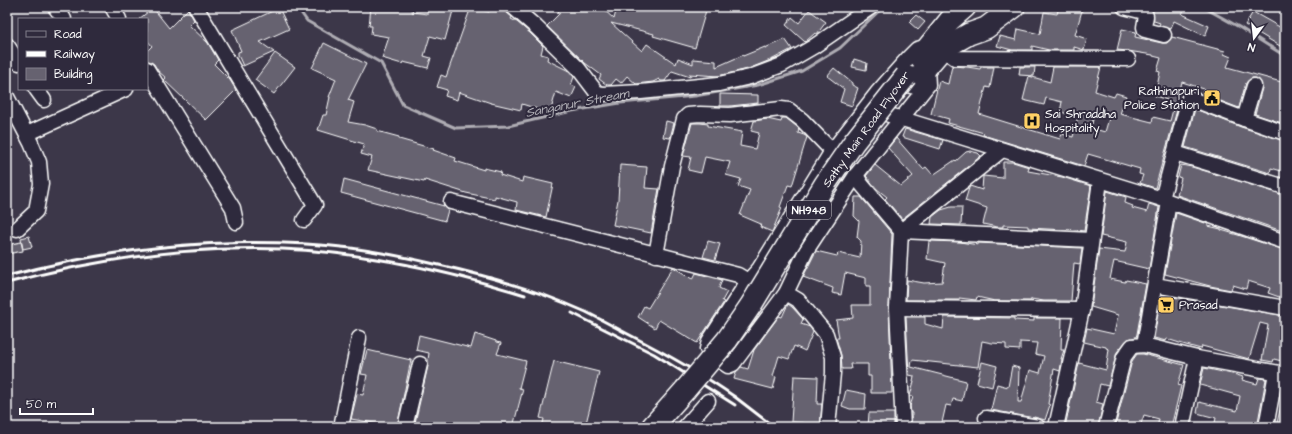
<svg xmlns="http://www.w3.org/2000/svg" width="1292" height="434" viewBox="0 0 1292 434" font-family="'Architects Daughter',sans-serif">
	<rect width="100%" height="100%" fill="#3c3749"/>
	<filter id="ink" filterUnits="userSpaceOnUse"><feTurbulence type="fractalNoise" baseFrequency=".025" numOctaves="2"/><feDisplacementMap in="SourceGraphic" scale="8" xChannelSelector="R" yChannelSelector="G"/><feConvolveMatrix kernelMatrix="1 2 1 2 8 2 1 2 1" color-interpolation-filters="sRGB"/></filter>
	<g filter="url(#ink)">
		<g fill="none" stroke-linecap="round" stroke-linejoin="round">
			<g stroke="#afadb4" stroke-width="3">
				<polyline points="297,7 307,21 381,63 403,105 456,128 508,126 572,111 620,103 695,96 758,85 802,71 840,48 883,7"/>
				<polyline points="1203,7 1239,27 1285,56"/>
			</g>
		</g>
		<g fill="#666270" stroke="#fff" fill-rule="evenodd">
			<polygon points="371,7 413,7 412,12 427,14 428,7 454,7 445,40 430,36 424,56 431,58 428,68 403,62 402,64 382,58 389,37 371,34 372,26 369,26"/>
			<polygon points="471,7 489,12 491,7 506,12 512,17 511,19 517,22 530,33 543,46 541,54 548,56 547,60 569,71 574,77 571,85 576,87 571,98 556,92 550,113 522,104 521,110 491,103 459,92 457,100 445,96 447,90 437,87 441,75 446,77"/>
			<polygon points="554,7 601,7 614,19 617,7 707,7 695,48 653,36 654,34 611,23 642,51 647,44 676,64 678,58 693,64 693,59 716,61 716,67 743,55 743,56 765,47 765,48 785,39 792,49 773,59 748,69 718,76 689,74 691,75 690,77 672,71 665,81 661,81 659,79 653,82 636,84 627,76 621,83 616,79 611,85 607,85 599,79 601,75 585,63 547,26 560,13"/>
			<polygon points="1059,7 1083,7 1075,35 1087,39 1084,50 1074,47 1074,50 1049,50 1032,46 1032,50 1012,50 997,46 1000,36 1016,40 1018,29 1040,34 1044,12 1057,14"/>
			<polygon points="1154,7 1179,7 1184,10 1182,14 1209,26 1205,36 1174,21 1170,30 1159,25 1160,23 1154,21 1153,11"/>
			<polygon points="153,8 169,28 188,9 194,20 189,25 208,43 218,60 214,64 230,80 236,90 206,120 164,80 166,78 158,71 154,64 147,60 147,51 152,46 147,40 147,19 139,19"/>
			<polygon points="279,8 289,29 260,42 274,52 243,66 238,55 238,52 241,51 232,30"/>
			<polygon points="809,10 826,22 817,34 815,33 805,42 786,25 792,17 799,23"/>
			<polygon points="1253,12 1285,30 1285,49 1245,25"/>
			<polygon points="916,15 925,22 918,30 909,22"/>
			<polygon points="1122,29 1136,32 1135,37 1162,43 1167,43 1172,37 1225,51 1224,54 1231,57 1227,67 1285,83 1285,124 1255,114 1262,88 1260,81 1256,78 1252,78 1246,83 1239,108 1202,94 1204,89 1182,82 1176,103 1155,96 1160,72 1157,71 1161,58 1153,56 1153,55 1128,51 1117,50"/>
			<polygon points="324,43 366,64 348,100 354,102 348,122 365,125 377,129 377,131 399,137 399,139 434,149 433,150 456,158 455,161 484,170 484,168 501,172 500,175 522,182 523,177 553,184 546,217 516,210 517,202 495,196 495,199 466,193 425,180 424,182 368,170 372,157 361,154 364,144 318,130 323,115 326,115 330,97 329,97 336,79 312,68"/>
			<polygon points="275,53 295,67 274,94 255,80"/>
			<polygon points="854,59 867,63 866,70 852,67"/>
			<path d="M952 66 967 67 980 69 981 67H994L990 88 986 87 979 114 1060 139 1062 134 1073 137 1078 116 1060 112 1062 102 1046 98 1044 105 1023 100 1029 76 1050 82 1053 67H1101L1095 91 1114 97 1116 93 1126 96 1120 114 1152 122 1153 117 1170 121 1175 102 1179 103 1155 188 1140 183 1143 175 1139 174 1140 169 1088 154 1084 166 983 135 984 133 948 123 949 119 931 114 939 81 948 84ZM1095 111 1110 115 1105 132 1091 128Z"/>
			<polygon points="1020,67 1035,67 1034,76 1019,75"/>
			<polygon points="834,68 852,83 852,85 858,88 852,106 840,102 844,89 827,76"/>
			<polygon points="720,94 758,95 758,103 730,106 720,106"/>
			<polygon points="1195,109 1241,127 1285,141 1285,172 1271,168 1270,173 1185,147"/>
			<polygon points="782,118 786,118 796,126 799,129 798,133 804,135 807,137 792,186 788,185 780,207 782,208 772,232 760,227 761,224 740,215 750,190 738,186 741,179 726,175 730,162 705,157 701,173 688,170 691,157 683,156 692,123 700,123 708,124 708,126 742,132 740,146 755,149 759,133 751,131 754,121 767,119 781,122"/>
			<polygon points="666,121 674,123 670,138 663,137"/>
			<polygon points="905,129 943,140 940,149 902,137"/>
			<polygon points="896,138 923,169 926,167 933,175 955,160 956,161 966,152 970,151 978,153 981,156 902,219 885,199 887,197 877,189 866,176 875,165 901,186 913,176 888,148"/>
			<polygon points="1003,162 1013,162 1029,167 1028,171 1062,177 1091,186 1084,231 1067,229 1067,230 1028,228 1028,226 1003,225 1003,227 997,227 983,224 987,208 965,201 969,188 970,186 982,190 983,176 1003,178"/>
			<polygon points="620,165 647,167 645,188 659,189 651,233 613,225 618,200"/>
			<polygon points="1181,165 1192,167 1285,195 1285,232 1177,195 1181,178 1178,177"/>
			<polygon points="344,179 444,206 448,210 445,221 341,193"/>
			<polygon points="1107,191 1126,197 1125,203 1133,206 1132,208 1147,212 1149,204 1159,207 1149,269 1114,261 1110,279 1125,282 1126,280 1146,284 1137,334 1136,337 1128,339 1117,352 1108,386 1100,384 1096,402 1103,404 1098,427 1065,427 1079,363 1106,370 1109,349 1106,348 1106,347 1084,342 1087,328 1114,334 1118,315 1091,307 1099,249 1125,252 1127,242 1101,236"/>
			<polygon points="855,197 861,197 892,234 889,308 892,393 871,393 871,376 868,376 868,364 850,364 851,369 842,369 841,355 836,338 839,338 836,320 853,318 852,305 870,305 870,286 866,286 866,278 845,273 841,295 832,293 833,288 803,277 816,251 837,256 838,253 860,258 861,241 857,237 859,221 854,216"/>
			<polygon points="951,207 962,207 961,225 931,224 932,217 941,210"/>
			<polygon points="1176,213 1208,224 1208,226 1221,229 1221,230 1238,235 1285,250 1285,299 1268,293 1270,288 1248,281 1246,289 1233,285 1231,290 1210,286 1165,274"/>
			<polygon points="29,236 32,247 23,249 21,238"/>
			<polygon points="708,241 720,244 715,260 703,257"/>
			<polygon points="929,241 960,242 978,245 978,243 1082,248 1080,264 1074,263 1071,301 1044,301 1031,299 1031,301 995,301 977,297 976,300 959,298 959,300 906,300 907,280 924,283 942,282 945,263 927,259"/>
			<polygon points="21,242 23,251 7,254 7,245"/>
			<polygon points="673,267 693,279 696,273 722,280 719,288 727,292 722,301 724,302 697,343 659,320 655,328 638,317 644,306 648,308"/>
			<polygon points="1161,295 1285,316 1285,362 1274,359 1273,362 1262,360 1268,325 1260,323 1249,359 1202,346 1201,349 1186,345 1167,339 1166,341 1154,338"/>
			<polygon points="788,304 792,307 803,319 801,324 810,327 813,332 805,351 794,346 789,359 779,356 773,376 776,377 773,389 734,379 736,372 741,367 748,369 754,350 779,316 782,317"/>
			<polygon points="906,317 925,317 925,324 943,329 944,317 1014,318 1014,320 1034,321 1034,318 1062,318 1061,350 1064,350 1061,359 1062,359 1060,371 1054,369 1048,404 1050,405 1045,420 1034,417 1034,418 991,410 997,384 1008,387 1012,366 1019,368 1018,402 1021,402 1030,370 1040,373 1044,356 1035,354 1037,343 1020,342 1020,350 1006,349 1006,344 992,343 982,341 978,367 912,360 911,367 966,381 962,401 953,399 951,406 946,405 941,427 911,427 912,413 911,413 910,406 913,397 910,396 914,381 913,381 914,376 909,375"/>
			<polygon points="475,334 496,341 496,342 501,343 497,354 526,361 519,388 523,389 513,427 414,427 428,366 428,360 429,353 416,350 419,335 471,348"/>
			<polygon points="367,350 411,360 397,427 351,419 357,394 363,395 367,375 361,374"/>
			<polygon points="1137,354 1143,354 1184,365 1178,385 1181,386 1171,427 1157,427 1159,419 1144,415 1140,427 1115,427 1132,361"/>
			<polygon points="554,361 599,372 585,427 542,427 544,419 540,418"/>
			<polygon points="982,362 997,366 992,387 977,383"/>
			<polygon points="1204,368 1237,375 1243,377 1242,380 1257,384 1259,378 1266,379 1257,427 1214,427 1216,418 1197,413 1199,402 1237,411 1240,396 1200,385"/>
			<polygon points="794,376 818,377 817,404 822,404 820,427 803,427 804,423 791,422"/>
			<polygon points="846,390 866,394 865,409 850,409 842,406"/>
			<polygon points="1282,401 1285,402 1285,427 1276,427"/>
			<polygon points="869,413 894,413 894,427 868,427"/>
		</g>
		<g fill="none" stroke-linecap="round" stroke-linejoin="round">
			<g stroke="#fff" stroke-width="17">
				<g id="minor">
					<polyline points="55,7 64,19"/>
					<polyline points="112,7 119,19"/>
					<polyline points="196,7 315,205 304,220"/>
					<polyline points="513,7 536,27 578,68 597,93 603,94 641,92 719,84 750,77 782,65 813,47 871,7"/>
					<polyline points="1124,7 1144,12 1146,16 1144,27 1145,30 1164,35"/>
					<polyline points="7,45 19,63"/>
					<polyline points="925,47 917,49 909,57 877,93 832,151 772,248 759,269 748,281 709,341 707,349 709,353 728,366 733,364 786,293 806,251 856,175 928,85 927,69"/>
					<polyline points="942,49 955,58 1128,59"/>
					<polyline points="147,69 233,208 236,222"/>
					<polyline points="1254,86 1244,119 1285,133"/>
					<polyline points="36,89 44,100"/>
					<polyline points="7,97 31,143 39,162 41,184 36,211 17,229"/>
					<polyline points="870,109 1162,199 1285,242"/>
					<polyline points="27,134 126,89"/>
					<polyline points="1175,153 1285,187"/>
					<polyline points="856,175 862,185 901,231 897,308 903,427"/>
					<polyline points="1162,199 1189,98 1244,119"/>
					<polyline points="451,202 738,275 748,281"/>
					<polyline points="901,231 1091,240"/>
					<polyline points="901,231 1002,150"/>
					<polyline points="656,255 672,166 684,119 688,115 700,114 730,115 781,109 789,110 802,120 832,151"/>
					<polyline points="1155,285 1285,308"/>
					<polyline points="786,293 798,300 826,334 833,357 833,373 828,427"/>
					<polyline points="897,308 1082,310"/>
					<polyline points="1144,345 1169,202"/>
					<polyline points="986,418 1038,427"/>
					<polyline points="341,427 359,338"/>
					<polyline points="405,427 420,364"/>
					<polyline points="685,427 708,401"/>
					<polyline points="1056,427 1082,310 1100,181"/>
					<polyline points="1106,427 1124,357 1132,346 1144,345 1197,358 1285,374"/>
					<polyline points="1182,427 1197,358"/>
					<polyline points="1266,427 1276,373"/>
				</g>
			</g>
			<g stroke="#fff" stroke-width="24">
				<g id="highway">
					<polyline points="920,57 950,20 965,7"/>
					<polyline points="913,83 942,49 969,34 986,28 1014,7"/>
					<polyline points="652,427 685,390"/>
				</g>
			</g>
			<use href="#minor" stroke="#2f2a3d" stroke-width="14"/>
			<use href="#highway" stroke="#2f2a3d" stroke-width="21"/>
			<g stroke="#fff" stroke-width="3">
				<path d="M7 276C119 246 235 235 351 248 380 252 410 258 439 265 489 276 539 291 586 312 600 319 613 326 626 333 663 352 701 373 735 397 748 407 761 417 774 427"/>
				<path d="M7 283C97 259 189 246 282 249 364 252 447 271 525 295"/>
				<polyline points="572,313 654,354 735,405"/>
			</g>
			<g stroke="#fff" stroke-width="24" stroke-linecap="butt">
				<polyline id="highway-bridge" points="685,390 727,340 751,305 825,184 854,142 906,76"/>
			</g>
			<use href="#highway-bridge" stroke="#2f2a3d" stroke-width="21"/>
		</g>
	</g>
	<defs>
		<g id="civic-square" transform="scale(0.9)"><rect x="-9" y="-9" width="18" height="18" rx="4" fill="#ffd166" stroke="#2f2a3d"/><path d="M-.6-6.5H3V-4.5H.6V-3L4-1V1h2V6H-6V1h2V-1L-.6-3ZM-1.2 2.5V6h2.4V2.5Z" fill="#111"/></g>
		<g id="hospital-square" transform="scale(0.9)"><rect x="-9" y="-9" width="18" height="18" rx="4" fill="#ffd166" stroke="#2f2a3d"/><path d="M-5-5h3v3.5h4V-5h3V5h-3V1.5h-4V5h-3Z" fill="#111"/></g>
		<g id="supermarket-square" transform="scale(0.9)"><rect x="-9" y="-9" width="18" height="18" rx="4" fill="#ffd166" stroke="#2f2a3d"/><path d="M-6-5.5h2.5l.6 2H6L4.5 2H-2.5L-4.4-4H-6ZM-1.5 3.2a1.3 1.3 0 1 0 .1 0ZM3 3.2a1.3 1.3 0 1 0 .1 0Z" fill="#111"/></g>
	</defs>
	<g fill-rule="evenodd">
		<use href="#civic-square" x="1212" y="98"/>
		<use href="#hospital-square" x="1032" y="121"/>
		<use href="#supermarket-square" x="1166" y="305"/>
	</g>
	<g text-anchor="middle" stroke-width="4" stroke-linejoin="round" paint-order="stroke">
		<rect fill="#2f2a3d" stroke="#c1bfc5" stroke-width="1" x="787" y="201" width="44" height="18" rx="3"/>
		<g font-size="11" font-weight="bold" fill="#fff">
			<text x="809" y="214">NH948</text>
		</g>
		<g font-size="12" fill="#fff" stroke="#2f2a3d" text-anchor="start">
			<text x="1199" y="95" text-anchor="end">Rathinapuri<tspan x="1199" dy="14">Police Station</tspan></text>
			<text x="1045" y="118">Sai Shraddha<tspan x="1045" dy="14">Hospitality</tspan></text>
			<text x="1179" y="309">Prasad</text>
		</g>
		<g font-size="12" fill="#fff" stroke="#2f2a3d">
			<text transform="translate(866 129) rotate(-54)" y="4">Sathy Main Road Flyover</text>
		</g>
		<g font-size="13" font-style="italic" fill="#b5b4ba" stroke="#2f2a3d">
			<text transform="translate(577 102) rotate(-11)" y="5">Sanganur Stream</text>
		</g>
	</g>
	<rect width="1292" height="434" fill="none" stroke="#2f2a3d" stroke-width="24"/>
	<rect x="12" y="12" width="1268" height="410" fill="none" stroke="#fff" stroke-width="1.5" filter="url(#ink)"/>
	<rect x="18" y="18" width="130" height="72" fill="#2f2a3d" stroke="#827f8b"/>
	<rect x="26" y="31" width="20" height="6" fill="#2f2a3d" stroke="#827f8b"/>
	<text x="54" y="38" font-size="12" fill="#ffffff">Road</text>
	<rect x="26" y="51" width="20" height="6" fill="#ffffff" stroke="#827f8b"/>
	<text x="54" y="58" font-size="12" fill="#ffffff">Railway</text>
	<rect x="26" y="68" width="20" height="12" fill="#666270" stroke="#827f8b"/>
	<text x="54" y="78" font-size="12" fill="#ffffff">Building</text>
	<g transform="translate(1254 38) rotate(195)" stroke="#2f2a3d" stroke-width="3" paint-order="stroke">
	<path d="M0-3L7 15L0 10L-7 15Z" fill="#ffffff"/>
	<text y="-6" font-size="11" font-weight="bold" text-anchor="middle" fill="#ffffff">N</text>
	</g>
	<path d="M20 408v6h73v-6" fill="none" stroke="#ffffff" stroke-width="2"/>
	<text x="26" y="408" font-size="12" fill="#ffffff" stroke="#2f2a3d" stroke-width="3" paint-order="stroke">50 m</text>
</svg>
